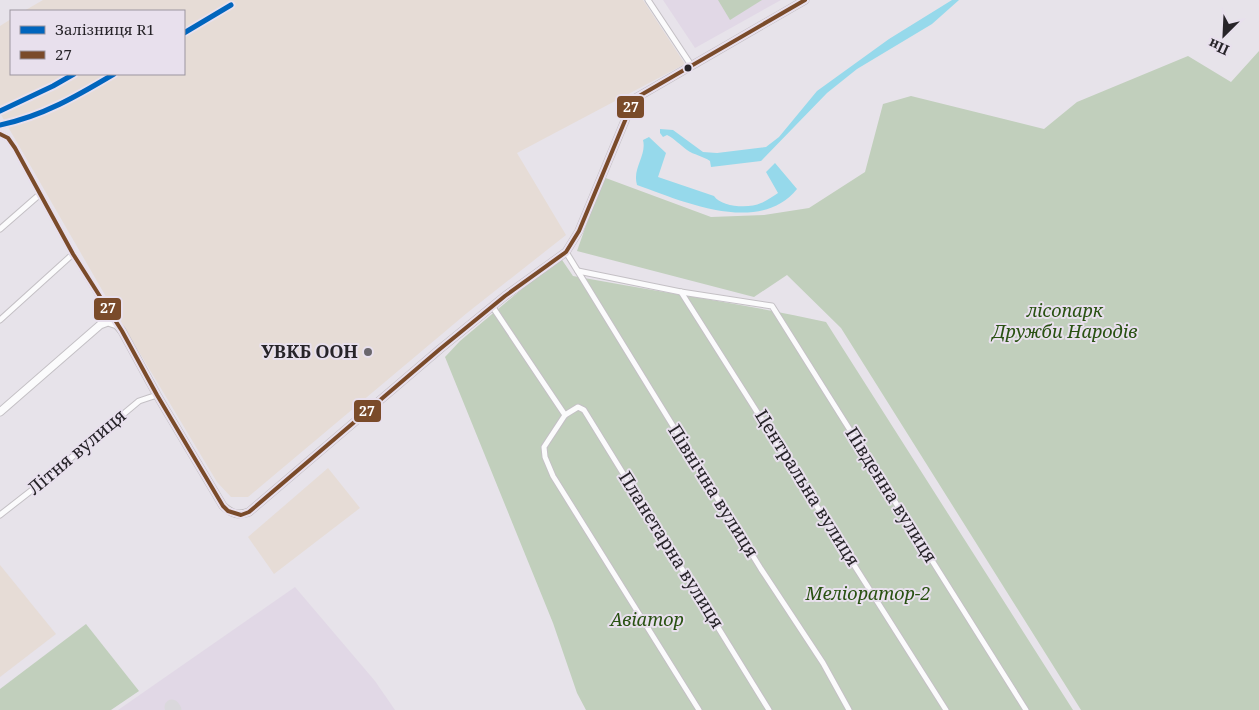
<svg xmlns="http://www.w3.org/2000/svg" width="1259" height="710" viewBox="0 0 1259 710" font-family="'Noto Serif',serif">
	<rect width="100%" height="100%" fill="#e7e3ea"/>
	<g fill="#e6dcd6">
		<polygon points="43,0 643,0 685,64 517,153 566,235 467,313 248,497 231,497 217,482 105,295 0,113 0,26 11,19 11,74 184,74 184,11 24,11"/>
		<polygon points="328,468 360,508 274,574 248,537"/>
		<polygon points="0,565 56,634 0,677"/>
	</g>
	<g fill="#e1d8e6">
		<polygon points="663,0 781,0 695,48"/>
		<polygon points="295,587 375,681 395,710 118,710"/>
	</g>
	<g fill="#c1cfbc">
		<polygon points="718,0 762,0 730,20"/>
		<polygon points="1259,51 1259,710 1081,710 841,328 787,275 754,297 577,251 603,177 711,217 764,215 809,208 865,172 883,104 911,96 1044,129 1077,102 1188,56 1231,82"/>
		<path d="M560 257 573 276C657 292 742 303 826 322L1073 710H586L577 693 553 623 445 357 460 341Z"/>
		<polygon points="86,624 139,691 111,710 0,710 0,689"/>
	</g>
	<g fill="#96d9eb">
		<path d="M952 0H959L932 24 857 69 827 93 761 161 711 167 710 161C703 156 694 155 687 150 680 145 675 139 667 135L663 137 660 133V129L673 130 703 152 717 153 766 147 779 137 817 91 889 39Z"/>
		<path d="M649 137 666 153 658 177 714 196C721 207 749 209 761 203 767 201 773 196 778 193L766 172 775 163 797 189C759 236 682 201 637 185 632 168 647 156 643 140Z"/>
	</g>
	<g fill="none" stroke-linecap="round" stroke-linejoin="round">
		<polyline stroke="#dad8dc" stroke-width="15" points="172,707 174,710"/>
		<g stroke="#c4c0c5" stroke-width="7">
			<g id="street">
				<polyline points="648,0 691,65"/>
				<polyline points="0,134 8,138 15,148 73,254 117,325"/>
				<polyline points="0,229 39,195"/>
				<polyline points="566,252 761,569 823,663 849,710"/>
				<polyline points="578,271 681,292 772,306 1026,710"/>
				<polyline points="681,292 946,710"/>
				<polyline points="492,306 565,415 544,447 545,457 553,476 699,710"/>
				<polyline points="0,320 73,254"/>
				<polyline points="565,415 578,407 584,410 769,710"/>
				<polyline points="0,515 41,483 139,401 157,395"/>
			</g>
		</g>
		<g stroke="#c4c0c5" stroke-width="9">
			<path id="secondary" d="M0 412 100 325 108 322 117 325 122 331 157 395 223 506C232 514 238 516 249 512L440 349 505 296 566 252 579 231 634 99 805 0"/>
		</g>
		<use href="#street" stroke="#fbfbfc" stroke-width="5"/>
		<use href="#secondary" stroke="#fbfbfc" stroke-width="7"/>
		<g stroke="#e8e0ed" stroke-width="8">
			<polyline id="bus-1" points="0,134 8,138 15,148 73,254 122,331 157,395 223,506 228,511 241,515 249,512 440,349 505,296 566,252 579,231 634,99 805,0"/>
		</g>
		<use href="#bus-1" stroke="#7a4b2a" stroke-width="4"/>
		<g stroke="#e8e0ed" stroke-width="9">
			<g id="rail-1">
				<polyline points="184,33 231,5"/>
				<polyline points="0,111 53,86 74,74"/>
				<path d="M0 125C43 116 77 96 114 74"/>
			</g>
		</g>
		<use href="#rail-1" stroke="#0065bd" stroke-width="5"/>
	</g>
	<circle fill="#272429" stroke="#e8e0ed" stroke-width="2" cx="688" cy="68" r="4.5"/>
	<circle fill="#6a676d" stroke="#e8e0ed" stroke-width="2" cx="368" cy="352" r="5"/>
	<g text-anchor="middle" stroke-width="4" stroke-linejoin="round" paint-order="stroke">
		<g font-size="18" font-style="italic" fill="#295112" stroke="#e8e0ed">
			<text x="1065" y="317">лісопарк<tspan x="1065" dy="21">Дружби Народів</tspan></text>
			<text x="868" y="600">Меліоратор-2</text>
			<text x="647" y="626">Авіатор</text>
		</g>
		<g font-size="18" font-weight="bold" fill="#272429" stroke="#e8e0ed" text-anchor="end">
			<text x="358" y="358">УВКБ ООН</text>
		</g>
		<g font-size="18" fill="#272429" stroke="#e8e0ed">
			<text transform="translate(77 452) rotate(-40)" y="6">Літня вулиця</text>
			<text transform="translate(807 488) rotate(58)" y="6">Центральна вулиця</text>
			<text transform="translate(713 491) rotate(58)" y="6">Північна вулиця</text>
			<text transform="translate(891 495) rotate(58)" y="6">Південна вулиця</text>
			<text transform="translate(671 550) rotate(58)" y="6">Планетарна вулиця</text>
		</g>
	</g>
	<g stroke="#e8e0ed" stroke-width="2">
		<rect x="616" y="95" width="29" height="24" rx="5" fill="#7a4b2a"/>
		<rect x="93" y="297" width="29" height="24" rx="5" fill="#7a4b2a"/>
		<rect x="353" y="399" width="29" height="24" rx="5" fill="#7a4b2a"/>
	</g>
	<g font-size="14" text-anchor="middle" font-weight="bold" fill="#fff">
		<text x="631" y="112">27</text>
		<text x="108" y="313">27</text>
		<text x="367" y="416">27</text>
	</g>
	<rect x="10" y="10" width="175" height="65" fill="#e8e0ed" stroke="#9b959f"/>
	<rect x="20" y="26" width="25" height="8" fill="#0065bd" stroke="#9b959f"/>
	<text x="55" y="35" font-size="15" fill="#272429">Залізниця R1</text>
	<rect x="20" y="51" width="25" height="8" fill="#7a4b2a" stroke="#9b959f"/>
	<text x="55" y="60" font-size="15" fill="#272429">27</text>
	<g transform="translate(1224 35) rotate(204)" stroke="#e8e0ed" stroke-width="4" paint-order="stroke">
	<path d="M0-4L9 19L0 12L-9 19Z" fill="#272429"/>
	<text y="-8" font-size="14" font-weight="bold" text-anchor="middle" fill="#272429">Пн</text>
	</g>
</svg>
